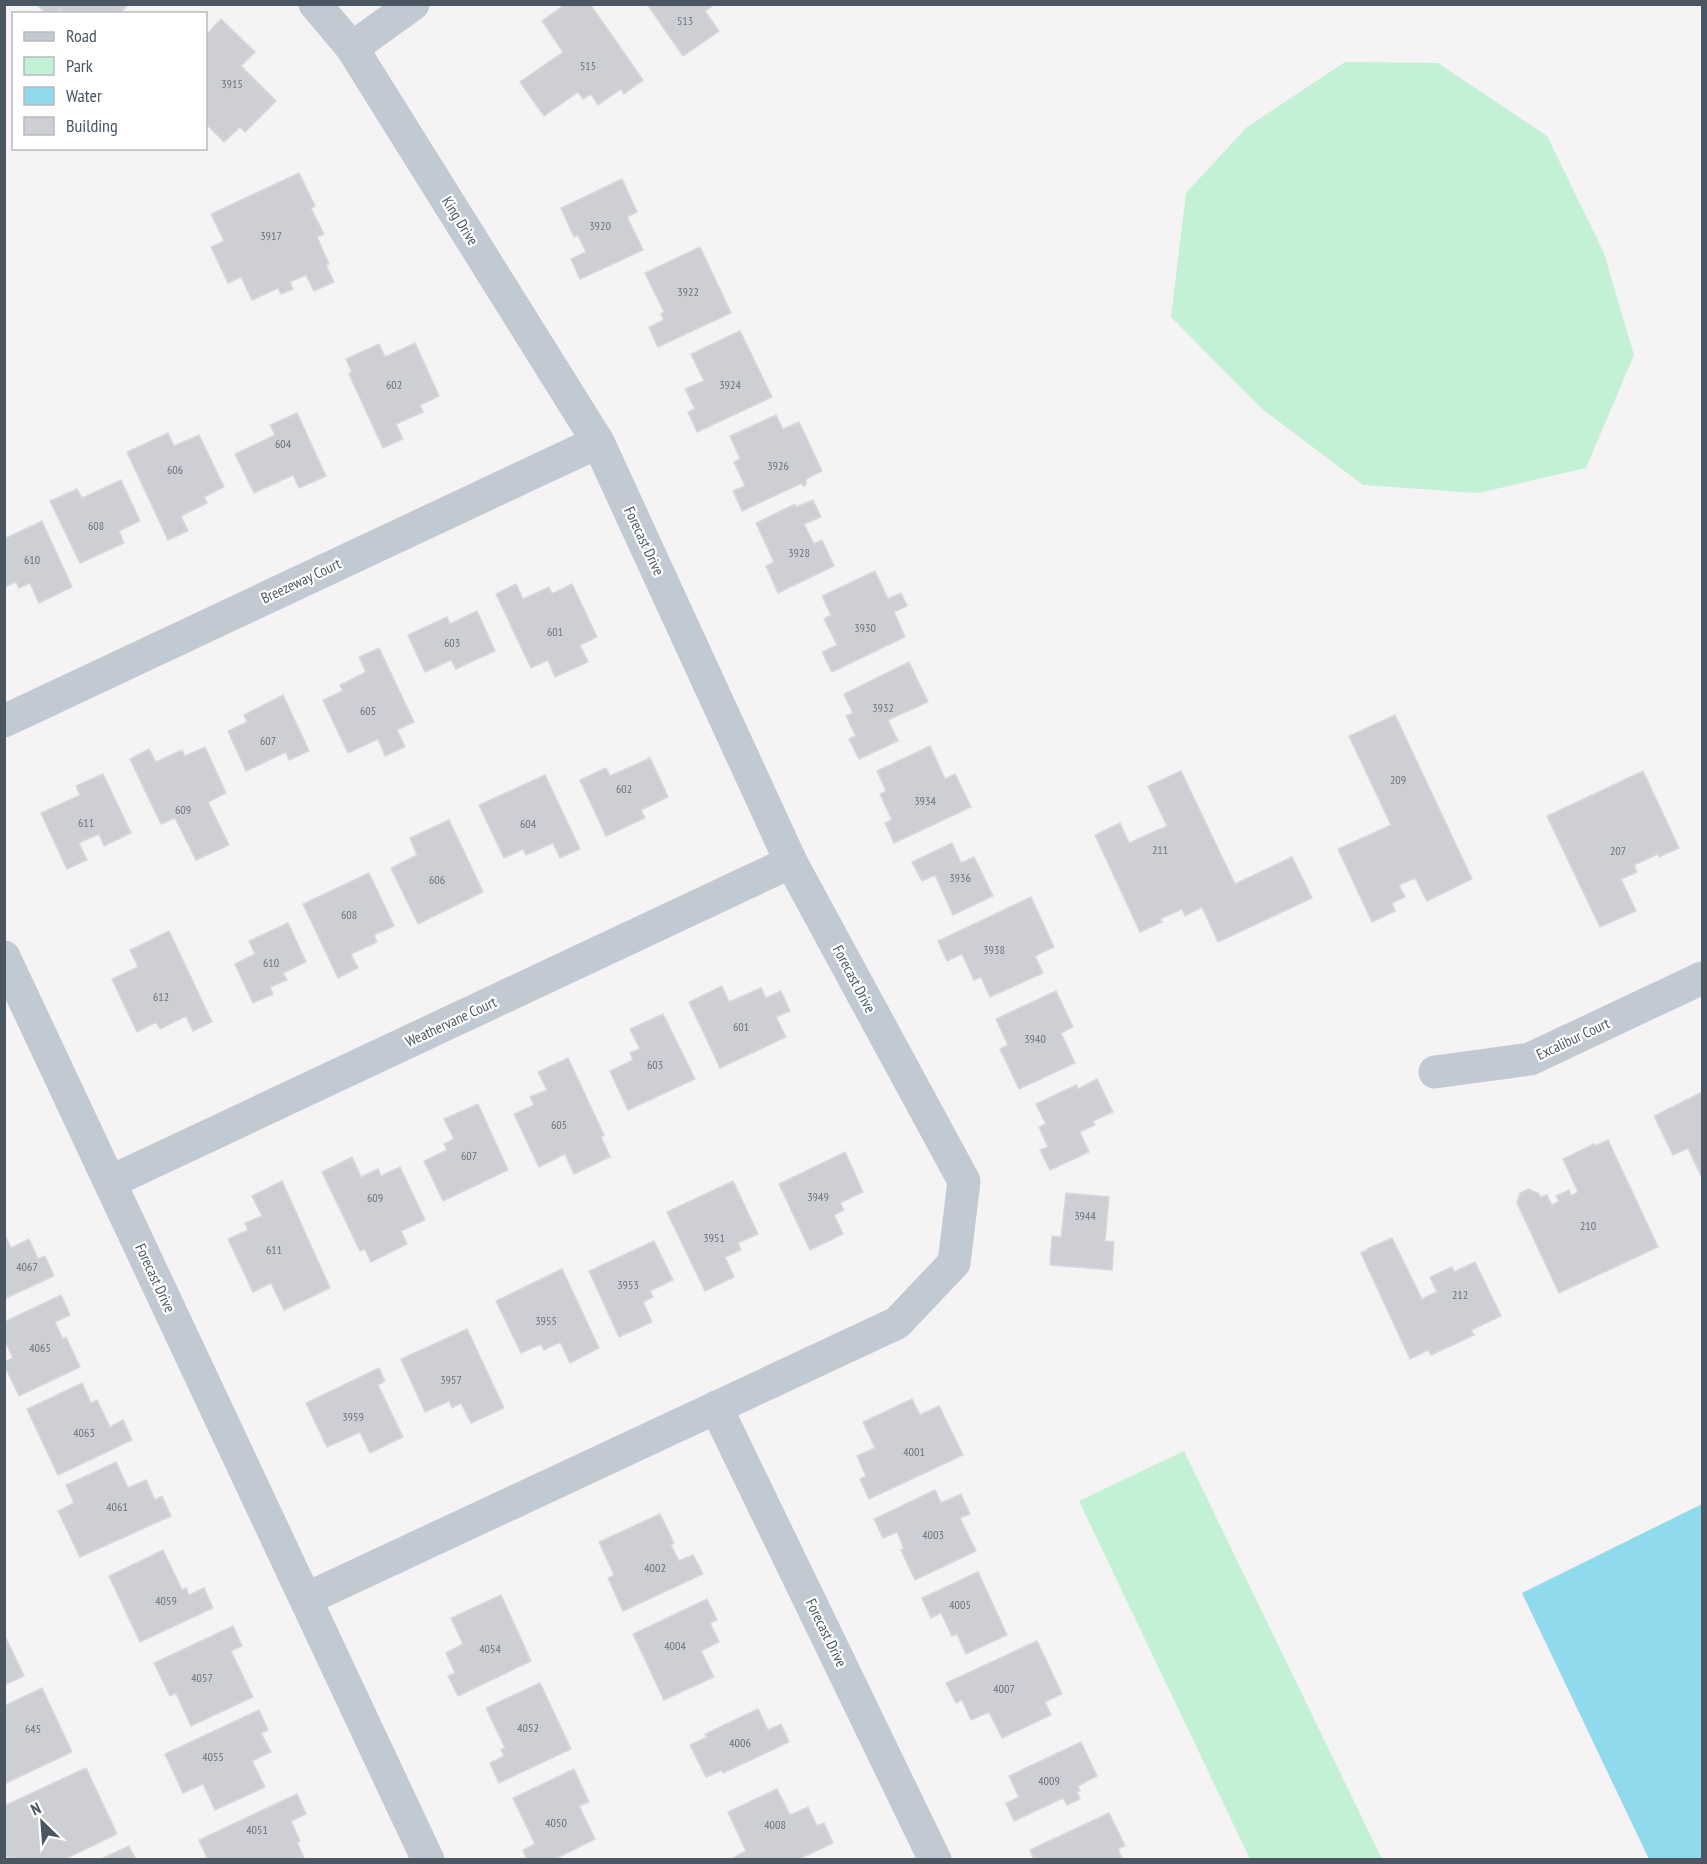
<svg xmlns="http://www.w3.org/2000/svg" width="1707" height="1864" viewBox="0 0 1707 1864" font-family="'PT Sans Narrow',sans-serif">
	<rect width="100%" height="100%" fill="#f5f3f3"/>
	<g fill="#c3f1d5">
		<polygon points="1345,62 1438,63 1547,136 1604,253 1634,355 1586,468 1478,493 1363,485 1261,408 1171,317 1186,193 1247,127"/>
		<polygon points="1184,1451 1382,1859 1250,1859 1079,1501"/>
	</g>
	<polygon fill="#90daee" points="1702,1504 1702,1859 1649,1859 1522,1593"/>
	<g fill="#cdcfd5" stroke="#d7d9de" stroke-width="1.5">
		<polygon points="36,4 128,4 120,14 66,14 60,9 56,14 47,14"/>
		<polygon points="566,4 590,4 643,80 624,94 621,89 598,105 591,94 583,99 578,92 544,116 520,82 563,52 542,21"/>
		<polygon points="647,4 715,4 705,11 719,31 683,56"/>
		<polygon points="221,19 255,52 241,66 276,101 245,132 240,127 224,142 206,124 206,35"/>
		<polygon points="299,173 315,206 311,208 324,234 317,237 329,264 326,265 334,282 314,291 306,275 290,282 293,289 281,294 278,288 252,300 241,277 228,283 211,247 224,241 211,214"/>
		<polygon points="622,179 637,212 627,217 643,250 580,279 571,259 586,252 578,235 574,237 561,208"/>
		<polygon points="700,247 731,313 658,347 649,327 664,320 661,314 664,312 645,273"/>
		<polygon points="740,331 772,397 697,432 688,412 695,409 685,389 704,381 691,354"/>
		<polygon points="415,343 439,396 420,405 423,412 396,424 403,439 383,448 349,374 352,372 346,359 379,344 385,357"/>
		<polygon points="297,413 326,476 299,488 293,475 254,493 235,454 275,435 270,425"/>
		<polygon points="776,415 783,429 799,422 822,471 806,479 806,485 803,486 802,483 742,511 733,491 745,486 734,462 740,459 730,436"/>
		<polygon points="168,433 174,446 199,435 224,487 204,497 207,503 181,516 188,531 168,540 127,452"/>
		<polygon points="121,480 140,521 119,531 124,543 80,563 50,501 77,489 82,498"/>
		<polygon points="813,500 821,517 804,524 814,544 822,540 834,566 778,593 766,566 774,562 756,523 795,504 796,507"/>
		<polygon points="42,521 72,587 39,603 30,583 19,588 16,582 4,587 4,539"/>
		<polygon points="875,571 888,599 901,593 907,606 894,612 905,637 832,672 822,652 837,645 824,619 831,615 822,596"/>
		<polygon points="516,584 523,599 549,587 552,594 572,584 597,637 580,645 588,662 555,677 548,660 531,668 496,594"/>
		<polygon points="477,611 495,651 456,669 451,660 425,672 408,635 447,617 450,624"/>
		<polygon points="379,648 414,722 397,730 405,747 385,756 378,739 348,753 323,700 343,691 340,685 366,672 359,657"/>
		<polygon points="909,662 928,702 888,720 898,741 859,759 849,739 856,736 846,716 853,713 844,694"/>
		<polygon points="283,695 309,751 289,760 286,752 246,771 228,731 247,722 244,715"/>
		<polygon points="1395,715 1472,879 1427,901 1415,878 1399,885 1405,897 1392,903 1395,911 1372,922 1338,849 1391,825 1349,736"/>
		<polygon points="930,746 945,779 955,774 971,807 894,843 885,823 892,820 880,794 886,791 877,771"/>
		<polygon points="205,747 226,793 208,802 229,845 196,860 175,818 161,824 130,759 149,749 156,762 182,750 185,756"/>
		<polygon points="650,758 668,797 641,810 645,818 606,836 580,780 606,768 610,776"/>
		<polygon points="1181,771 1235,884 1292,857 1312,898 1218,942 1202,907 1185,916 1182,909 1160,919 1162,922 1140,932 1095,835 1120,823 1129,843 1167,826 1148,786"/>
		<polygon points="1643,771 1679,848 1659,857 1658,854 1634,865 1637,872 1621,879 1636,911 1600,927 1547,816"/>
		<polygon points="103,774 131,833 104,846 99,834 79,843 87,860 67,869 41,813 80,795 76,786"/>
		<polygon points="545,775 580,849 560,858 553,843 526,855 523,849 504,858 479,805"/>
		<polygon points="449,820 483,892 418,924 391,868 417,855 410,838"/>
		<polygon points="952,843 961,863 974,857 993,896 953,915 935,875 922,881 912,862"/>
		<polygon points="369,873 394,926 374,935 377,942 351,954 358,968 338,978 303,904"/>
		<polygon points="1031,897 1054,947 1035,956 1043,973 990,997 981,977 974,980 962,954 947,961 938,941"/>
		<polygon points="288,923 306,962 283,973 287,980 270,987 273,994 253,1003 235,964 255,954 249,941"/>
		<polygon points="169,931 212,1022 193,1031 186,1016 160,1029 156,1022 137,1032 112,979 138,967 130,950"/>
		<polygon points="722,986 729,1002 761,988 766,998 781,991 790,1011 776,1017 786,1037 720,1068 689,1002"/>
		<polygon points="1056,991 1073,1027 1061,1033 1075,1063 1019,1089 1000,1049 1008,1045 996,1019"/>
		<polygon points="663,1014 695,1079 628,1110 610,1071 633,1060 630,1053 640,1049 630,1029"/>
		<polygon points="568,1058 604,1135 601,1137 610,1157 574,1174 565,1154 539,1167 514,1114 534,1105 530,1097 547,1090 538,1072"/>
		<polygon points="1097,1079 1113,1112 1093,1121 1095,1125 1080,1132 1089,1152 1050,1170 1040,1150 1048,1147 1039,1127 1046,1124 1036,1104 1076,1085 1078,1089"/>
		<polygon points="1702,1092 1702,1178 1688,1148 1673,1155 1654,1116"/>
		<polygon points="478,1104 508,1170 443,1201 424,1161 447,1150 444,1144 454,1139 444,1119"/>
		<polygon points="1608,1140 1658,1247 1559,1293 1517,1203 1520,1193 1528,1189 1538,1193 1541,1197 1547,1195 1552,1205 1559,1201 1556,1196 1569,1190 1571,1196 1578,1192 1563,1159 1594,1144 1595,1146"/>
		<polygon points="845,1152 863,1192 840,1203 844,1210 834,1215 843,1234 810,1250 779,1184"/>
		<polygon points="352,1157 361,1177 378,1169 381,1176 400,1167 425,1220 401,1231 407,1244 371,1262 365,1249 360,1251 322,1172"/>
		<polygon points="282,1181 330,1288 284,1310 271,1283 253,1292 228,1239 248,1230 245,1223 262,1216 252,1196"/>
		<polygon points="733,1181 758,1234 738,1243 741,1250 725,1257 734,1277 705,1291 667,1212"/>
		<polygon points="1066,1193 1109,1197 1105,1241 1114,1242 1112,1270 1050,1265 1052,1236 1061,1237"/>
		<polygon points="4,1233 11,1248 29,1239 38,1259 45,1256 54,1276 4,1299"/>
		<polygon points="1392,1238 1422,1299 1437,1292 1430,1277 1452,1267 1454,1272 1475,1262 1501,1316 1471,1330 1474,1335 1431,1355 1428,1350 1410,1359 1361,1253 1367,1250 1367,1249"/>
		<polygon points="654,1241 673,1280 650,1291 653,1297 643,1302 652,1322 619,1337 589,1271"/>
		<polygon points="562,1269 599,1348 570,1363 560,1342 544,1350 541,1344 521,1353 496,1301"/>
		<polygon points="61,1295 70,1315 55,1322 63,1339 66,1337 80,1367 19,1396 4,1364 4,1362 13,1358 4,1339 4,1322"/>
		<polygon points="467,1329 504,1408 471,1423 461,1403 452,1408 449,1401 425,1412 401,1359"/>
		<polygon points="379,1368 385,1381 378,1385 403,1437 370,1453 360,1432 327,1447 306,1403"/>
		<polygon points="82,1383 91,1403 97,1400 110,1427 123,1420 132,1440 58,1475 27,1409"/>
		<polygon points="912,1399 920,1415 939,1406 963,1455 869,1499 860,1479 866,1476 857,1456 875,1448 863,1422"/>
		<polygon points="116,1462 128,1488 146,1480 155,1500 162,1496 171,1516 80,1557 58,1511 74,1503 66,1485"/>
		<polygon points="935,1490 941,1503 961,1494 970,1514 960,1518 976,1551 915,1580 901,1550 904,1549 897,1532 883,1538 874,1519"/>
		<polygon points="660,1514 674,1543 671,1545 679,1561 693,1555 703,1574 623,1611 608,1578 614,1575 599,1542"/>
		<polygon points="163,1550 182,1590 186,1588 189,1595 204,1588 213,1608 140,1642 109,1576"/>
		<polygon points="978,1572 1007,1635 966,1654 957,1634 952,1636 941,1613 931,1618 922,1598"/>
		<polygon points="501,1595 531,1661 458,1696 448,1676 455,1673 446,1653 463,1644 451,1618"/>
		<polygon points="707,1599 717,1620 710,1623 719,1642 701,1651 714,1677 664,1700 633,1634"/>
		<polygon points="233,1626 242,1646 231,1651 253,1697 191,1726 176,1693 170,1696 154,1663"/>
		<polygon points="4,1634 24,1676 4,1685"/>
		<polygon points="1037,1641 1062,1694 1045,1702 1051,1715 1002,1738 989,1712 971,1720 962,1700 956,1703 946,1683"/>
		<polygon points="540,1683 571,1749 499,1783 490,1763 504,1756 501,1750 505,1748 486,1708"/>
		<polygon points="42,1688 72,1752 4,1784 4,1706"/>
		<polygon points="758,1709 768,1730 781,1724 789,1742 723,1773 722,1770 706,1777 690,1745 707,1737 705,1734"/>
		<polygon points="259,1710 268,1730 261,1733 271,1752 252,1761 265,1787 215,1810 203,1784 183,1793 165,1754"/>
		<polygon points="1081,1742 1097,1776 1078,1786 1080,1791 1077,1792 1080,1799 1067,1805 1063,1798 1014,1821 1006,1803 1019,1797 1009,1776"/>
		<polygon points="86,1768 117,1834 63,1860 12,1860 11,1857 8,1859 4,1851 4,1806"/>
		<polygon points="574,1769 589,1802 579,1806 595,1839 553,1860 527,1860 523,1850 535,1844 513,1798"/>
		<polygon points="777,1789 790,1815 808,1807 817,1826 824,1823 833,1843 797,1860 729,1860 746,1851 728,1812"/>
		<polygon points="297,1794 306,1814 291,1821 300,1841 297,1842 305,1860 208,1860 199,1840"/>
		<polygon points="1109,1813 1125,1846 1118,1849 1123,1860 1034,1860 1030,1850"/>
		<polygon points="129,1846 136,1860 99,1860"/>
	</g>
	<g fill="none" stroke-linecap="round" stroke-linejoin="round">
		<g stroke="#c1cad2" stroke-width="33">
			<polyline points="352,48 413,4"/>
			<polyline points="4,721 598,442"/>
			<polyline points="4,957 428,1860"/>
			<polyline points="1435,1072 1530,1059 1702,978"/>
			<polyline points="110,1182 791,862"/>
			<polyline points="716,1407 935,1860"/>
			<polyline points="306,1599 897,1323 954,1263 964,1181 791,862 598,442 352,48 315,4"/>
		</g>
	</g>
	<g text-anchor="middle" stroke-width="4.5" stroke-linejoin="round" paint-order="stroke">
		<g font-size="12" fill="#6b747e">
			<text x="685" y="25">513</text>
			<text x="588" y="70">515</text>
			<text x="232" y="88">3915</text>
			<text x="600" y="230">3920</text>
			<text x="271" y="240">3917</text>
			<text x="688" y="296">3922</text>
			<text x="394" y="389">602</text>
			<text x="730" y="389">3924</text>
			<text x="283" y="448">604</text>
			<text x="778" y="470">3926</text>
			<text x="175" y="474">606</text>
			<text x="96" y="530">608</text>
			<text x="799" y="557">3928</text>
			<text x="32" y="564">610</text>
			<text x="865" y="632">3930</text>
			<text x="555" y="636">601</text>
			<text x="452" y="647">603</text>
			<text x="883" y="712">3932</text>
			<text x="368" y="715">605</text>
			<text x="268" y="745">607</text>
			<text x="1398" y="784">209</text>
			<text x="624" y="793">602</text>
			<text x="925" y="805">3934</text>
			<text x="183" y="814">609</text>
			<text x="86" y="827">611</text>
			<text x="528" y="828">604</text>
			<text x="1160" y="854">211</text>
			<text x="1618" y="855">207</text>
			<text x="960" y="882">3936</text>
			<text x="437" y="884">606</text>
			<text x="349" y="919">608</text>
			<text x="994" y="954">3938</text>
			<text x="271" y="967">610</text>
			<text x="161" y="1001">612</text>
			<text x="741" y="1031">601</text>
			<text x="1035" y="1043">3940</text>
			<text x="655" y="1069">603</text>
			<text x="559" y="1129">605</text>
			<text x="469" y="1160">607</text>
			<text x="818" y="1201">3949</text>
			<text x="375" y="1202">609</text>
			<text x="1085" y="1220">3944</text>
			<text x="1588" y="1230">210</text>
			<text x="714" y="1242">3951</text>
			<text x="274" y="1254">611</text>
			<text x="27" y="1271">4067</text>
			<text x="628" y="1289">3953</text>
			<text x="1460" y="1299">212</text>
			<text x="546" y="1325">3955</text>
			<text x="40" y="1352">4065</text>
			<text x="451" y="1384">3957</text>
			<text x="353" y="1421">3959</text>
			<text x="84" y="1437">4063</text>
			<text x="914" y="1456">4001</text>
			<text x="117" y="1511">4061</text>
			<text x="933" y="1539">4003</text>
			<text x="655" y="1572">4002</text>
			<text x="166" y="1605">4059</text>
			<text x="960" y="1609">4005</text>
			<text x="675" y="1650">4004</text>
			<text x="490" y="1653">4054</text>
			<text x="202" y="1682">4057</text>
			<text x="1004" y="1693">4007</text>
			<text x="528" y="1732">4052</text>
			<text x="33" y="1733">645</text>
			<text x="740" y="1747">4006</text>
			<text x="213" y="1761">4055</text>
			<text x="1049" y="1785">4009</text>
			<text x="556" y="1827">4050</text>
			<text x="775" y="1829">4008</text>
			<text x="257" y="1834">4051</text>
		</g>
		<g font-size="15" fill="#4a5661" stroke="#fff">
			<text transform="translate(460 221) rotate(58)" y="5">King Drive</text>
			<text transform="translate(644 541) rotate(65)" y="5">Forecast Drive</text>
			<text transform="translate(301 581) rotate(-25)" y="5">Breezeway Court</text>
			<text transform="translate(854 979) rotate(62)" y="5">Forecast Drive</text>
			<text transform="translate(451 1022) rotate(-25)" y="5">Weathervane Court</text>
			<text transform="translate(1573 1039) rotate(-25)" y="5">Excalibur Court</text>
			<text transform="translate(155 1278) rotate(65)" y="5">Forecast Drive</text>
			<text transform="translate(826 1633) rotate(64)" y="5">Forecast Drive</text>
		</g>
	</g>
	<rect width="1707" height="1864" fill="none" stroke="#4a5661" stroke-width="12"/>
	<rect x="12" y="12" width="195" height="138" fill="#ffffff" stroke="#b7bbc0" stroke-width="1.5"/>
	<rect x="24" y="32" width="30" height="9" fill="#c1cad2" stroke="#b7bbc0" stroke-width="1.5"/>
	<text x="66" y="42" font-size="18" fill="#4a5661">Road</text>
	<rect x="24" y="57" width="30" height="18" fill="#c3f1d5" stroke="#b7bbc0" stroke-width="1.5"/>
	<text x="66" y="72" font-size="18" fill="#4a5661">Park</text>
	<rect x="24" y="87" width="30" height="18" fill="#90daee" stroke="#b7bbc0" stroke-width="1.5"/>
	<text x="66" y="102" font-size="18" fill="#4a5661">Water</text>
	<rect x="24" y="117" width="30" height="18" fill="#cdcfd5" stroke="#b7bbc0" stroke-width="1.5"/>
	<text x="66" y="132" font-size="18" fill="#4a5661">Building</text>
	<g transform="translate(42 1822) rotate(335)" stroke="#ffffff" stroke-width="4.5" paint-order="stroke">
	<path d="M0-4.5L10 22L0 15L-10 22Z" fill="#4a5661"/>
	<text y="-9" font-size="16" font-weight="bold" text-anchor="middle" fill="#4a5661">N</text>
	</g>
</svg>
